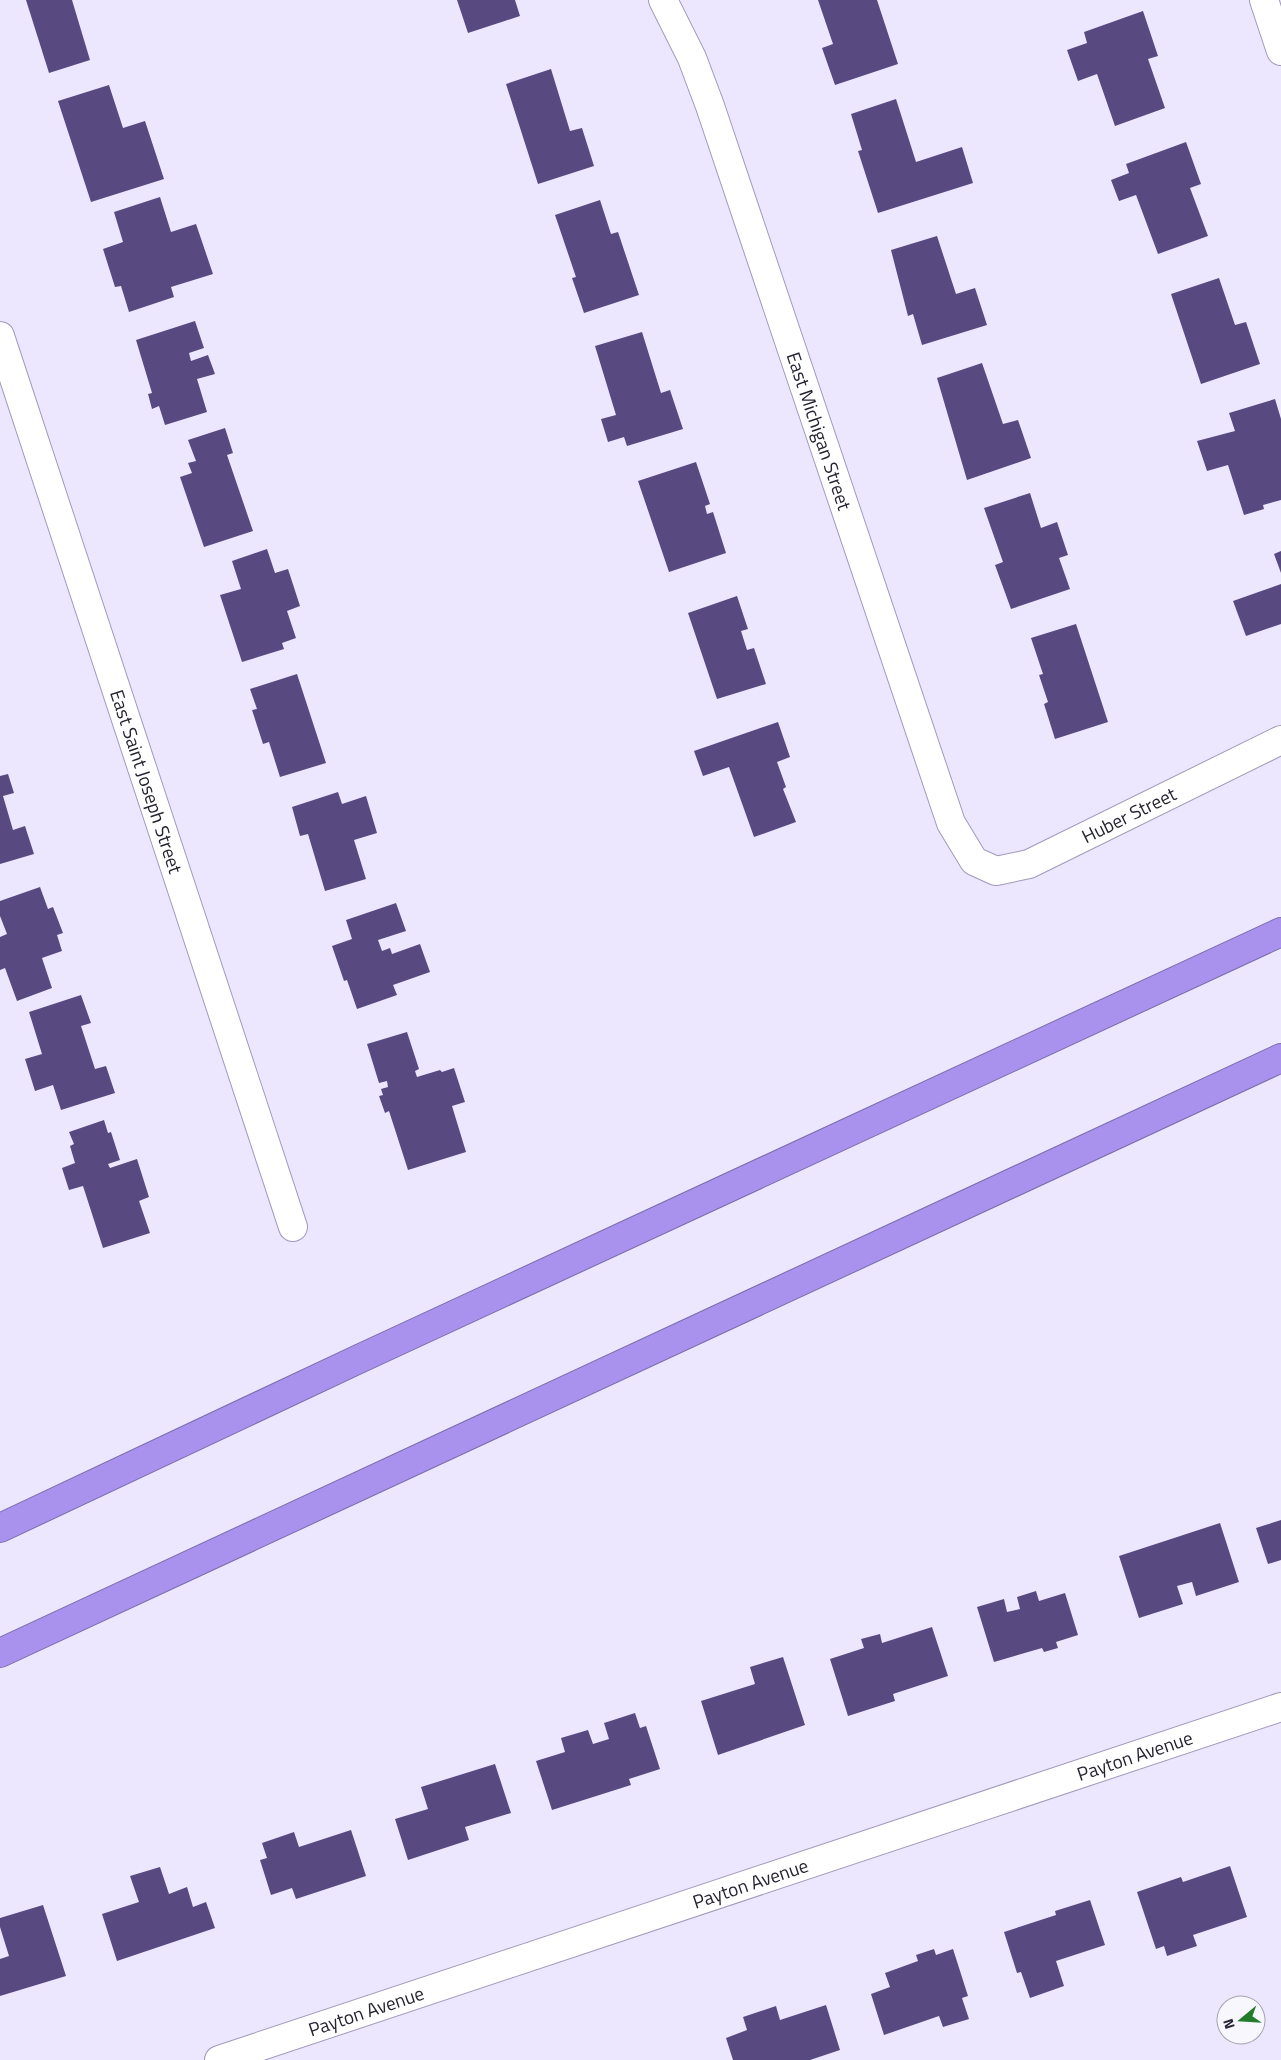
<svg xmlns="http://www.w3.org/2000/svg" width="1281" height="2060" viewBox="0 0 1281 2060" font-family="'Titillium Web',sans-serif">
	<rect width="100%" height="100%" fill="#ece7fe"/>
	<g fill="#584a80">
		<polygon points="26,0 72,0 90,60 49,73"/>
		<polygon points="457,0 515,0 520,16 468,33"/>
		<polygon points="818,0 877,0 898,64 835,85 822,48 833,44"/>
		<polygon points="1143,11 1158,56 1148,59 1165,108 1115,126 1097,74 1078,81 1067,50 1087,43 1084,32"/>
		<polygon points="551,69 570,131 582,128 594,166 538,184 506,84"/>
		<polygon points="109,85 123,128 145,121 164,179 91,202 58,101"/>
		<polygon points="896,99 916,162 962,147 973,183 878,213 858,151 862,150 851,114"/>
		<polygon points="1186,142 1201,184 1190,188 1208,236 1158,254 1136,195 1119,201 1111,180 1129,173 1126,164"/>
		<polygon points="160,197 171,232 196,224 213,274 171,287 174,297 129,312 121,286 115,287 103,249 123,242 114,212"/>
		<polygon points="600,200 611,234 618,232 639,295 584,313 572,278 576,277 555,215"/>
		<polygon points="937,236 956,294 975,288 987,325 922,345 913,314 908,316 891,250"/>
		<polygon points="1219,278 1235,325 1246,322 1260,364 1201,384 1171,294"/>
		<polygon points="195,321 204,348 189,353 191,361 208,355 215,374 197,379 207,412 165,425 159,406 152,409 148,394 152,393 136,340"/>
		<polygon points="642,332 661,393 670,390 683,429 627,446 624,437 608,442 601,419 616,415 595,346"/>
		<polygon points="982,363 1003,424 1018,420 1031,458 967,480 937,378"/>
		<polygon points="1275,399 1281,419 1281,500 1263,505 1264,509 1244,515 1228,465 1207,471 1197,441 1235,431 1229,413"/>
		<polygon points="225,428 233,453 227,455 253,531 204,547 180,477 192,473 188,463 196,461 188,440"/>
		<polygon points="696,462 710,504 705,506 707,514 713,512 726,553 669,572 638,481"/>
		<polygon points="1030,493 1041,528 1057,522 1068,555 1059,558 1070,589 1011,609 995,565 1003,562 984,508"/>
		<polygon points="267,549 275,573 288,569 300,606 287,611 296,638 282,643 284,649 242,662 220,595 241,589 232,561"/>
		<polygon points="1281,551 1281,573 1274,554"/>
		<polygon points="1281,584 1281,624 1246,636 1233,601"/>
		<polygon points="737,596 748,629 741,631 747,650 754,648 766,684 717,699 688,613"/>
		<polygon points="1076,624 1108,722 1055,739 1044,704 1048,702 1039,675 1043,674 1031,638"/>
		<polygon points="297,674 326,763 280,777 269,742 263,744 252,710 257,709 250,689"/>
		<polygon points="778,722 790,757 777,762 786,787 783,789 796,822 754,837 729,767 703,776 694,751"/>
		<polygon points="8,774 14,793 3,796 13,830 25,826 34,854 0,864 0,776"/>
		<polygon points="338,792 342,804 366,796 377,833 354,840 366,879 325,891 308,834 300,836 292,807"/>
		<polygon points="40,887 48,909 53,907 63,933 57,935 62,951 42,958 52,988 17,1001 5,968 0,970 0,937 7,934 0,916 0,901"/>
		<polygon points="396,903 406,931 378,940 382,951 390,948 392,954 420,944 430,972 393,985 397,995 357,1009 347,980 344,981 332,946 352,939 346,920"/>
		<polygon points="81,995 91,1023 81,1026 95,1069 106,1066 115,1093 61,1110 53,1085 35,1091 25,1059 42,1054 29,1012"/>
		<polygon points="407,1032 419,1069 415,1071 417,1077 440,1070 442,1072 454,1068 465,1102 452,1106 466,1152 408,1170 389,1111 385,1113 379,1096 383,1095 381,1089 388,1087 387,1081 379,1083 367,1044"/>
		<polygon points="104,1120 108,1133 111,1132 120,1160 108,1164 110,1168 137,1159 149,1197 139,1201 150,1233 103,1248 83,1186 69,1190 62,1168 75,1163 70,1146 74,1144 69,1132"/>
		<polygon points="1281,1520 1281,1560 1268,1564 1256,1528"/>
		<polygon points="1220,1523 1239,1582 1196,1596 1192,1582 1177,1586 1183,1604 1139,1618 1119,1556"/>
		<polygon points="1036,1591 1039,1601 1065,1593 1078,1635 1056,1642 1058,1648 1044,1652 1042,1648 994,1662 977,1607 1004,1599 1007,1612 1020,1609 1017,1597"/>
		<polygon points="932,1627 948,1676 893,1694 895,1701 848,1716 830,1659 864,1648 861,1639 880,1634 882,1643"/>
		<polygon points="783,1657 805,1725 718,1755 701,1701 755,1684 750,1667"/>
		<polygon points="635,1713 640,1728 646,1726 660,1769 629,1779 631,1785 552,1810 536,1761 565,1752 561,1738 588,1730 593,1744 609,1739 604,1723"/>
		<polygon points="495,1764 511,1813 465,1827 469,1840 408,1860 395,1819 428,1809 421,1787"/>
		<polygon points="351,1830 366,1876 296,1899 292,1888 271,1895 260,1860 267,1858 262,1843 294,1832 299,1847"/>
		<polygon points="1230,1866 1247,1917 1193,1935 1197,1946 1167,1956 1164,1946 1156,1949 1137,1892 1181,1877 1183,1882"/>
		<polygon points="160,1867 169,1894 187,1887 193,1907 206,1902 215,1928 117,1961 102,1914 139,1902 130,1876"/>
		<polygon points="1090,1900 1105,1945 1056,1961 1064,1986 1030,1998 1021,1972 1017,1973 1004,1932 1056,1915 1055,1911"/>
		<polygon points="43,1905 66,1976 0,1996 0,1959 9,1956 0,1927 0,1918"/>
		<polygon points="934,1949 936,1955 953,1949 968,1996 962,1998 969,2019 943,2027 939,2016 884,2035 871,1994 890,1987 885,1973 918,1961 916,1955"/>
		<polygon points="826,2005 840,2050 810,2060 733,2060 726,2038 747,2030 743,2017 776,2006 780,2020"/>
	</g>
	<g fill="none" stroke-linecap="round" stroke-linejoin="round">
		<g stroke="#a19abc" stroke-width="30">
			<g id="minor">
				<path id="s1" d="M663 0 692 58 710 106 951 823 974 861 996 871 1029 864 1281 740"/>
				<polyline points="1264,0 1281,51"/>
				<path id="s2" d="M0 336 293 1227"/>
				<path id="s3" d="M219 2060 1281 1707"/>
			</g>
		</g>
		<g stroke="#7b6cac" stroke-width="30">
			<g id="highway">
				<polyline points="0,1528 361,1358 1281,932"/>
				<polyline points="0,1653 1281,1058"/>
			</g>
		</g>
		<use href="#minor" stroke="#fff" stroke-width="28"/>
		<use href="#highway" stroke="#a992ee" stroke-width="28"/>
	</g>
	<g text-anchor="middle" stroke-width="5" stroke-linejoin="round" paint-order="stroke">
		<g font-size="19" fill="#262431" stroke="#f8f7fe">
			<text dy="7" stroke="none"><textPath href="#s1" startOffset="459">East Michigan Street</textPath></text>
			<text dy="7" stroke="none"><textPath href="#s2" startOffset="469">East Saint Joseph Street</textPath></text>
			<text dy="7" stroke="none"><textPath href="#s1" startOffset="1086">Huber Street</textPath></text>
			<text dy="7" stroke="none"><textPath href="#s3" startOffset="965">Payton Avenue</textPath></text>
			<text dy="7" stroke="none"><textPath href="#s3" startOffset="560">Payton Avenue</textPath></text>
			<text dy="7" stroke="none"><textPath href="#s3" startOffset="155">Payton Avenue</textPath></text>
		</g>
	</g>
	<g transform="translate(1241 2020) rotate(252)"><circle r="24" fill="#f8f7fe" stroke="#a4a3ac"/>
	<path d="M0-4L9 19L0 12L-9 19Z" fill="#237c2b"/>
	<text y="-8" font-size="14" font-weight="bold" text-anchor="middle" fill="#262431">N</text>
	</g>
</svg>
